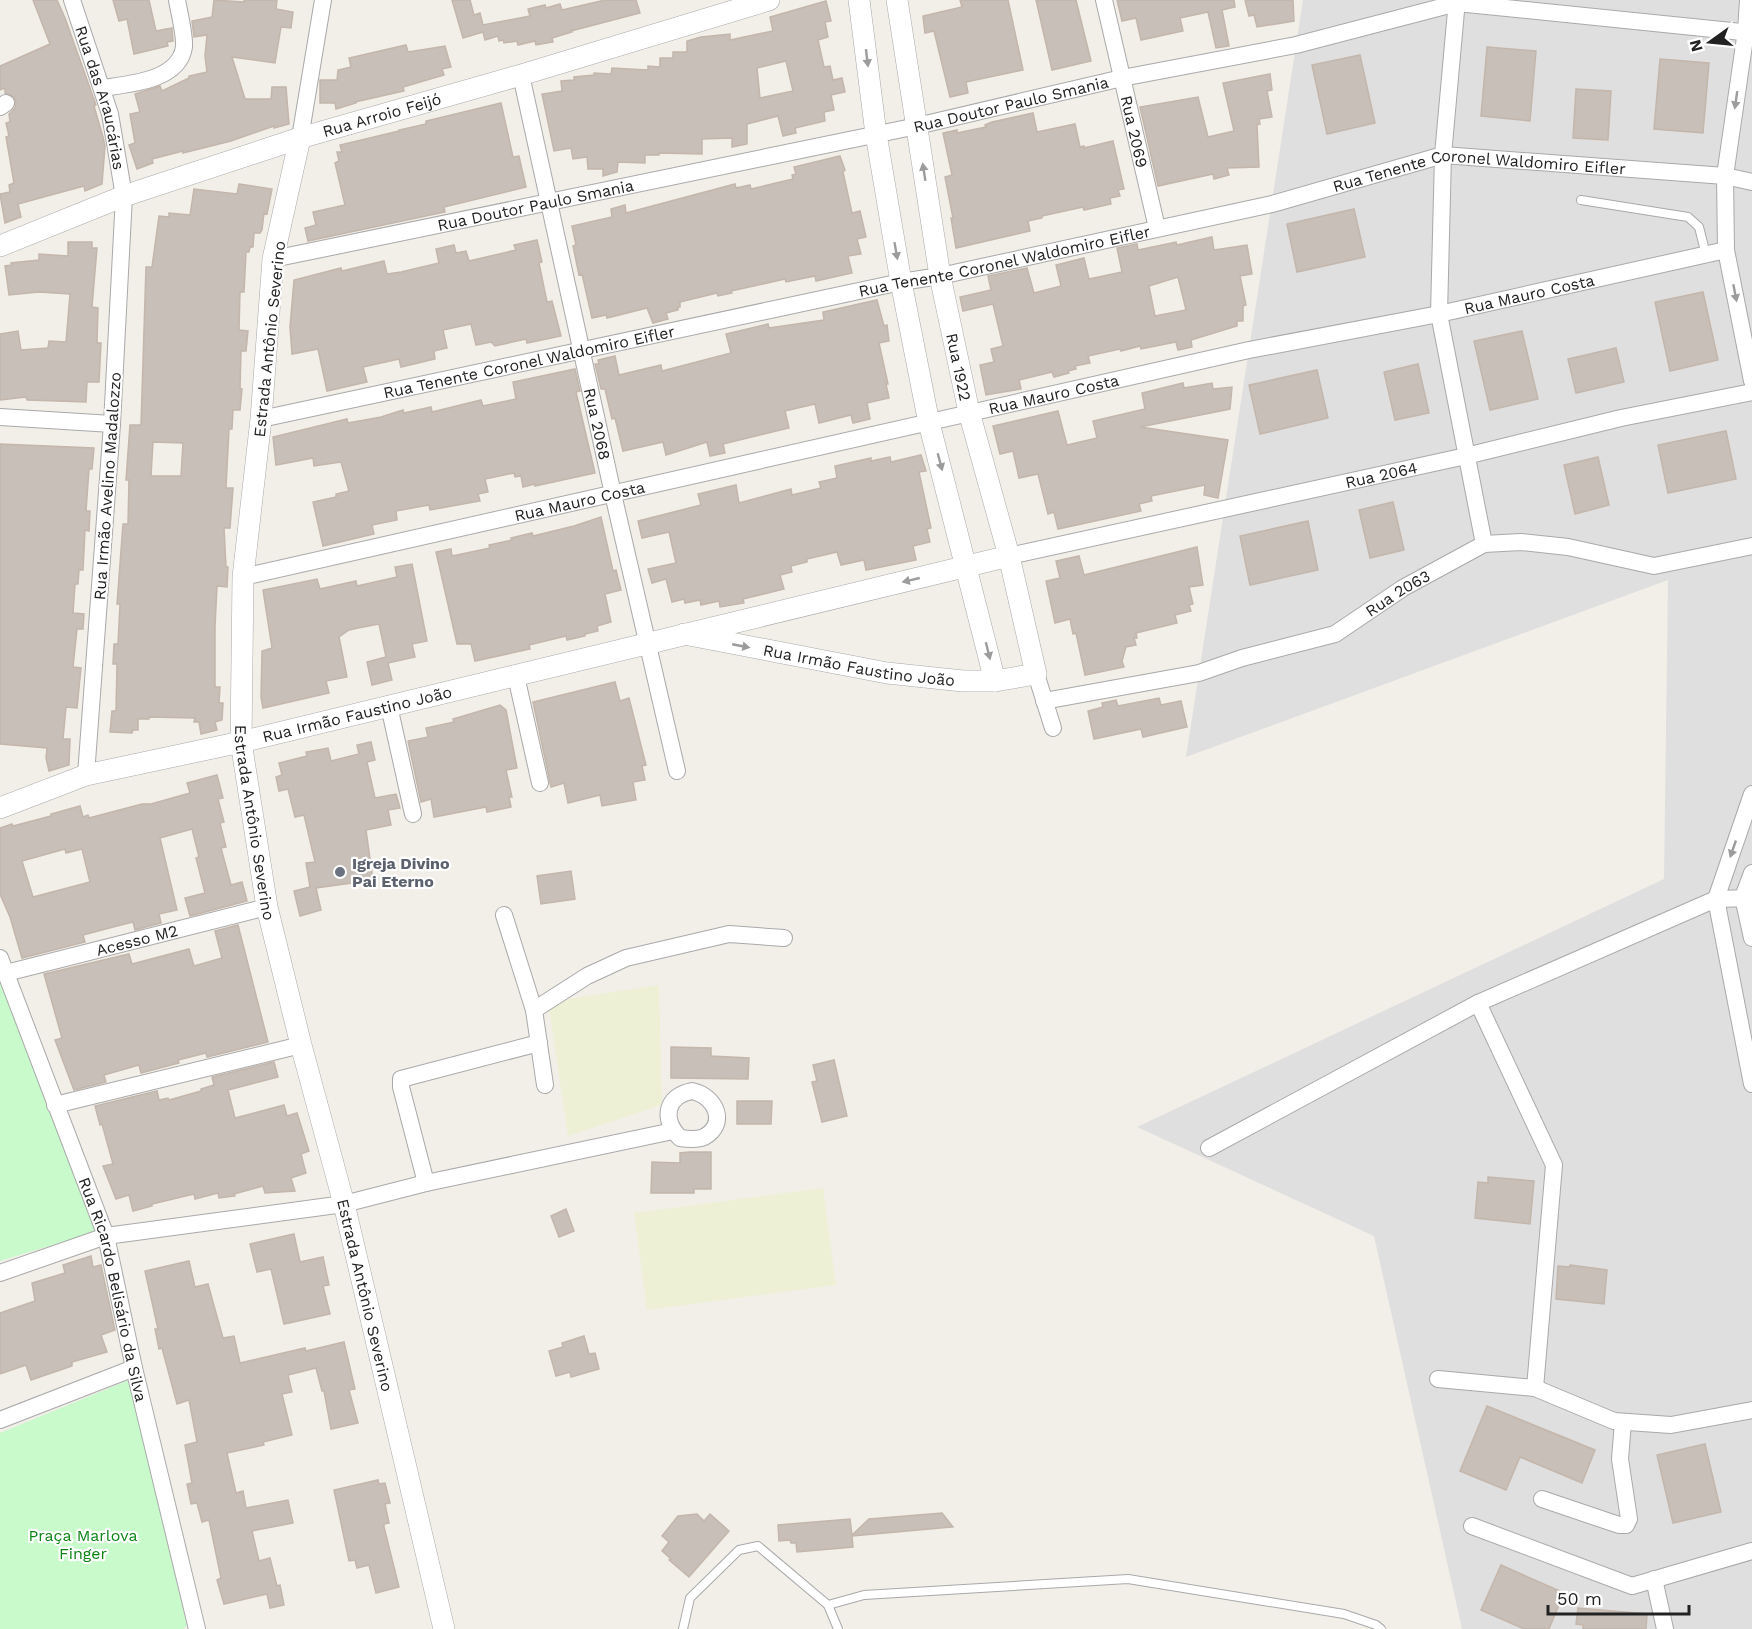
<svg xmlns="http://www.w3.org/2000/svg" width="1752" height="1629" viewBox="0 0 1752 1629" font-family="'Work Sans',sans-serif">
	<rect width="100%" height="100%" fill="#f2efe9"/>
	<polygon fill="#e0dfdf" points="1303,0 1752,0 1752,1629 1462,1629 1374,1236 1137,1127 1664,879 1668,580 1186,757"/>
	<g fill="#eef0d5">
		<polygon points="659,985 662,1105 568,1136 548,1002"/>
		<polygon points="823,1188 836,1285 647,1310 634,1213"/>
	</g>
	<g fill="#c8facc">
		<polygon points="0,980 95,1232 0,1261"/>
		<polygon points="129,1380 187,1626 183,1629 0,1629 0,1433"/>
	</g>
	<g fill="#c7bfb8" stroke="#c4b6ab" stroke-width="1.5" fill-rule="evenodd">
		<polygon points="33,0 57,0 65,18 96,105 94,106 103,137 105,146 102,184 85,191 84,186 18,204 21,217 5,223 0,194 10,192 9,185 14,183 6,137 9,136 6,123 10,122 9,114 15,108 16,103 14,97 5,93 5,88 0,90 0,66 50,44"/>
		<polygon points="113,0 149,0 156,31 172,28 173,41 167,42 168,46 134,54 127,19 119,21"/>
		<polygon points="214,0 244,2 244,0 277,0 276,9 293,12 291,28 281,27 275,63 232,57 245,99 271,99 272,87 286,87 289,124 274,128 274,126 231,141 183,153 183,151 152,159 153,163 137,169 129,145 135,143 130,114 140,112 135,94 160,86 162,91 189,78 189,76 207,72 205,56 207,35 194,37 192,21 212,17"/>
		<polygon points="452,0 470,0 474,15 480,13 483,25 530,16 528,9 545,5 546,8 560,4 562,10 605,0 636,0 640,13 571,31 572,32 552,38 553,42 536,45 535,41 518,45 517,41 504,43 503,40 499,41 498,36 485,40 483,32 463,38"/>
		<polygon points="960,0 1008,0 1023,70 966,82 968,93 950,97 934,31 925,33 923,16 962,7"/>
		<polygon points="1036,0 1076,0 1091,61 1052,70"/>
		<polygon points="1117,0 1234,0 1235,7 1222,10 1229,46 1216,48 1208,12 1180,18 1183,31 1141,40 1136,18 1122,21"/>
		<polygon points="1245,0 1293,0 1294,21 1257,27 1254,15 1249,16"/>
		<path d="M826 1 831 21 825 22 828 37 818 40 824 67 830 66 833 80 842 78 845 92 831 95 834 110 824 112 825 121 795 128 796 133 783 136 778 116 747 124V144L732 147V138L702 139V154L659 153V155H645V163L618 162 617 172 603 176V169H588L587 157 573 159 571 148 554 151 542 94 562 91 561 81 574 80V77L594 75V73L611 74 612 68 648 70V66L660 67V58H673V52H687V41L701 37 730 34V40L773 31 770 17ZM786 61 793 91 760 98 757 68Z"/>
		<polygon points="406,45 408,52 445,46 451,67 442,69 444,75 403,87 404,91 355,102 356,103 336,109 335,103 320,103 320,80 337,80 338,70 351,67 349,58"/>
		<polygon points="1487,47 1536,51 1530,121 1481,116"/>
		<polygon points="1360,55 1375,123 1327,134 1312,65"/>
		<polygon points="1660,59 1709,63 1703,133 1654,129"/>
		<polygon points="1270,74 1272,90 1267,91 1272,117 1259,119 1260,124 1257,125 1259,167 1227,168 1229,175 1214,179 1213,174 1158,186 1140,107 1198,97 1208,137 1234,131 1223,83"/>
		<polygon points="1576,89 1611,91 1608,140 1573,138"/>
		<polygon points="501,103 513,157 519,156 526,187 444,207 445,212 308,241 305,228 316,225 313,212 345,205 335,163 339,161 337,152 342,152 340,145 399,131 399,130 426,124 426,121"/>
		<polygon points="1033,113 1037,132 1075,124 1080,147 1084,146 1084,148 1113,141 1124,189 1118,190 1120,196 1110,198 1111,204 1084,210 1083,207 1042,216 1042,218 1028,221 1030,231 956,248 951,218 953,218 945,177 952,175 943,133 957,130 957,133 986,127 985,125 992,122"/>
		<polygon points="840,156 845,170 843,172 852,213 860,211 866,237 857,239 861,254 848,256 852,273 816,281 815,276 786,282 785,279 731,291 732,293 718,296 717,293 680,302 680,307 678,307 678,310 666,313 668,319 653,323 647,308 607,318 606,315 592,318 582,274 579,275 573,246 576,245 572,226 612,217 611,209 625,205 626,213 735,184 736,188 750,185 751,189 793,179 792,175 796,174 794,167"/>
		<path d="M239 184 272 189 267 214 264 213 262 230 260 233H254L253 247H250L249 252H246L244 292H240L239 330 248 331 246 351H241L240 389H242L240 410H233L232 429H229L226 488H233L230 528H224L226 567H228L227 587 217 586 215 627V687H220L219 703H223L222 720 215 722 217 730 201 734 199 722H194L195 718 149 717V719H138V730H133L132 733 110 732 112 711H116L117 664H113L114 644H118L120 604H117L123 524H128L129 480H126L130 425H141L146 267H152L159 216 169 217V213L190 215 194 189 237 194ZM153 442 183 443 181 476H151Z"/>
		<polygon points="1354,209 1365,257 1297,272 1287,224"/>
		<path d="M1212 237 1214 250 1247 245 1252 274 1240 276 1246 305 1243 306V321H1237V326L1191 340 1192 347 1178 350 1176 342 1141 349 1140 346 1121 351 1120 349 1088 356 1090 363 1075 366 1076 369 1068 371 1069 373 1054 377 1052 372 1019 380 1021 389 986 395 980 365 994 362 991 349 1003 346 993 304 963 311 960 297 991 290 988 276 1027 268 1034 293 1061 286 1056 265 1084 258 1089 279 1122 272 1117 248 1137 244 1138 250 1176 242 1177 245ZM1178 277 1186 310 1155 316 1149 286Z"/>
		<polygon points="537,240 542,262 539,263 547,302 552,301 561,336 527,343 526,339 495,346 491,342 476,345 471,324 443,330 447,348 434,351 435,359 401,367 399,359 363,367 367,382 327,391 318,349 292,354 290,327 294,280 341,268 342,271 384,261 387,274 401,272 439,263 436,249 454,245 456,253 466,251 469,261 516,250 514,245"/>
		<polygon points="68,242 92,242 92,248 97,248 92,307 98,308 97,343 101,343 99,382 87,382 86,402 27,400 26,397 0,400 0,334 18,331 21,350 48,348 49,341 66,342 70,294 39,292 9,295 5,266 12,265 11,263 39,260 39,254 68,256"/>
		<polygon points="1703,292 1718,360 1670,371 1655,302"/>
		<polygon points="877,300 884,326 887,325 889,341 879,343 888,384 886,384 889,398 867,403 870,419 853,423 851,415 819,423 815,404 785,411 789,428 723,444 725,453 710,456 707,442 666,455 663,442 623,451 615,418 612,419 605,389 601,389 595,364 599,364 598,360 615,356 619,375 661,365 662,371 731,353 726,334 768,324 769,328 824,320 823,312"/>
		<polygon points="1522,331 1538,399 1490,410 1474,341"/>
		<polygon points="1616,348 1624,382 1576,393 1568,359"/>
		<polygon points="1418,364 1429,413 1395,420 1384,372"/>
		<polygon points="575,369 580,391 576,392 595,473 535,486 535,484 523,487 521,476 515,477 514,473 485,479 488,492 478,494 480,501 430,510 429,505 396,511 397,520 372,525 374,534 323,546 313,502 336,497 336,494 349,491 341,462 314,466 313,458 276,465 273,437 347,419 348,423 381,417 403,410 404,413 431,407 432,412 481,400 483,406 516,399 513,382"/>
		<polygon points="1317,370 1328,418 1260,434 1249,385"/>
		<polygon points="1183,383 1184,388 1212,383 1213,389 1232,387 1230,409 1140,427 1228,440 1218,498 1204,495 1205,485 1151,496 1152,501 1139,504 1141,511 1058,529 1054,512 1048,514 1038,474 1019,478 1013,451 1000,454 993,426 1058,411 1067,445 1097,438 1093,421 1145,409 1142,393"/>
		<polygon points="1726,431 1736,479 1668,493 1658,445"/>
		<polygon points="0,444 94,448 92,469 89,469 86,511 90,511 89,531 85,530 83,570 79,570 78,584 75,584 73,613 84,614 83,629 77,629 73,667 81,668 77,708 66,707 63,739 70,739 69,765 49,771 46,758 47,748 0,744"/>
		<polygon points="921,455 926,471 919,472 931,528 927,529 930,542 913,546 916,560 866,570 864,560 841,565 837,552 807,559 807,562 791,566 792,572 780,575 784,589 743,599 744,603 720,607 719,601 701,605 700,600 685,603 684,599 672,602 666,579 652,583 648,569 676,563 669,532 642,538 638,521 701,505 698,494 736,485 739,503 791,489 792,495 821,488 819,482 837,478 835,466 871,458 871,461 890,457 891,462"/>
		<polygon points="1598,457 1609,505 1575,514 1564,465"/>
		<polygon points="1393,502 1404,550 1370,558 1359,510"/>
		<polygon points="601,517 613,571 616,570 621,590 605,594 611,622 597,626 598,631 585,634 585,636 567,640 566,636 529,645 530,649 475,661 471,644 457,644 436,552 451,549 452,556 490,548 489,545 512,540 511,538 532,533 533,536 574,526"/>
		<polygon points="1308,521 1318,570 1250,585 1240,536"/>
		<polygon points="1197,547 1203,585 1189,587 1193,604 1189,605 1191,611 1175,615 1177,623 1136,633 1137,638 1134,638 1136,645 1126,647 1122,661 1124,667 1085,675 1076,633 1073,634 1070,619 1055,623 1046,581 1060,578 1056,561 1079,556 1084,575"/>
		<polygon points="412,564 427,641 412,644 415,657 388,663 392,680 372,685 367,662 386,657 379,624 358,628 349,630 339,637 347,677 326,681 329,693 263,708 261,697 262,651 272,648 263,590 317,579 320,589 356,581 357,586 397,577 395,567"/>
		<polygon points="615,682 620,701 629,698 646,765 642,766 645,780 633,782 636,800 602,806 600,795 568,803 564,783 551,787 533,702"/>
		<polygon points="1159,698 1161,705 1181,701 1187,727 1143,737 1141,729 1094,739 1088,711 1103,707 1102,703 1116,700 1118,706"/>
		<polygon points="500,705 506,710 517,768 506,770 512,797 509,797 511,807 487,812 486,807 434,817 431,799 421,802 408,741 428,737 426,728 454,722 453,719"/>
		<polygon points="371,742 375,760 367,762 375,798 396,794 400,808 388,810 391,825 366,830 373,880 316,888 321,910 300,916 294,891 310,887 306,863 315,862 304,815 295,817 288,789 279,791 276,777 282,775 279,763 307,756 306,752 328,748 331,761 359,754 357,745"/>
		<path d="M217 775 223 798 218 799 224 822 220 823 226 847 221 848 231 885 242 882 247 901 190 916 185 898 205 893 196 858 199 857 192 829 160 838 177 910 159 914 161 923 135 930 133 922 117 926 83 935 85 942 22 958 10 917 0 894V828L12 824 13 826 51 816V814L80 806 83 817 88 815 89 818 142 804H151L190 793 187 783ZM65 849 66 853 82 849 90 882 33 897 22 861Z"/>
		<polygon points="571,871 575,899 541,904 537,876"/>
		<polygon points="238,925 268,1042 207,1057 206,1053 178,1060 179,1063 141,1073 139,1065 104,1075 106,1082 74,1090 55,1040 62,1038 44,974 129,954 132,964 189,949 194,966 222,958 215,931"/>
		<polygon points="671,1047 711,1048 711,1056 749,1058 748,1079 671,1078"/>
		<polygon points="834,1060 847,1116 822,1122 812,1082 817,1081 813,1065"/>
		<polygon points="274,1062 278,1077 228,1090 235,1118 284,1105 287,1116 297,1113 309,1151 301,1154 306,1173 291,1178 295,1191 265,1193 263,1186 234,1194 235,1196 219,1198 218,1193 195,1199 194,1194 152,1204 152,1206 133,1211 129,1195 116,1199 103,1166 113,1164 102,1124 100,1125 95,1106 157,1091 159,1100 168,1098 169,1100 201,1091 201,1089 214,1085 212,1077"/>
		<polygon points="737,1101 772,1101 771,1124 737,1124"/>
		<polygon points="689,1152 711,1152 711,1189 694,1189 694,1193 651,1193 652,1162 680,1163 680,1153"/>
		<polygon points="1488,1177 1534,1181 1530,1224 1475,1218 1478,1182 1488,1183"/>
		<polygon points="566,1209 574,1231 559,1237 551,1216"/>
		<polygon points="294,1234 300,1262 323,1257 329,1285 323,1286 330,1314 284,1324 271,1269 257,1272 250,1244"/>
		<polygon points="91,1256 93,1267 101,1265 115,1330 101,1335 107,1352 72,1362 72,1366 31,1380 26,1365 0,1374 0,1313 35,1301 32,1283 65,1273 63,1265"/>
		<polygon points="189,1261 195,1287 208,1284 223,1338 234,1336 240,1363 305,1348 306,1351 344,1342 355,1389 349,1390 358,1423 331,1429 324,1391 322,1391 316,1368 288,1375 292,1392 282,1394 292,1435 263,1442 264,1445 227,1453 236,1493 243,1491 246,1508 288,1500 293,1523 252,1531 259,1561 270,1558 277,1586 280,1585 284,1605 270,1608 267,1594 224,1604 217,1580 221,1578 209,1520 202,1522 197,1503 191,1504 187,1484 192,1483 185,1445 197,1442 189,1400 177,1404 162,1348 159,1349 155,1329 158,1329 145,1271"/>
		<polygon points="1570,1265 1607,1270 1604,1304 1556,1299 1558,1266 1570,1267"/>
		<polygon points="584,1336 589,1354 595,1353 599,1369 571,1377 570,1372 556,1376 549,1351 563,1347 562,1343"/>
		<polygon points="1487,1406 1595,1450 1582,1483 1520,1457 1506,1490 1460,1471"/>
		<polygon points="1705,1444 1721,1512 1673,1523 1657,1455"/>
		<polygon points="378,1480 379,1484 385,1483 390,1503 385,1504 389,1523 384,1524 384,1527 399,1587 376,1593 369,1565 357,1568 355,1560 349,1561 334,1490"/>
		<polygon points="942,1513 953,1527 852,1536 853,1547 797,1552 796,1543 791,1543 790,1540 779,1541 778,1525 850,1519 852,1535 869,1519"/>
		<polygon points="697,1514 704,1521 710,1514 729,1531 689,1577 669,1560 671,1559 662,1551 669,1542 662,1536 678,1516"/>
		<polygon points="1501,1565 1564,1593 1549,1629 1524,1629 1481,1610"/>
		<polygon points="1578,1608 1647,1614 1646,1629 1583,1629 1583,1625 1576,1624"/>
	</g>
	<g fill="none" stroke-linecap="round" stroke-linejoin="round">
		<g stroke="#a9a9a9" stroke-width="10">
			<g id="service">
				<polyline points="1581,200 1688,217 1699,227 1706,255"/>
				<polyline points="828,1605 838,1629"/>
				<polyline points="683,1629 690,1598 739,1550 758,1546 828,1605 864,1595 1128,1579 1344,1614 1376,1625 1381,1629"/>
			</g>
		</g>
		<g stroke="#a9a9a9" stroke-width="18">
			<g id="minor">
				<path id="s1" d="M72 0 110 114 124 196 112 424 86 775"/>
				<path id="s2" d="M1104 0 1157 228"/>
				<polyline points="1457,0 1443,155 1439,314 1484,544"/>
				<polyline points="1748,0 1746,31 1725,176 1726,250 1752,381"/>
				<path id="s3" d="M521 75 613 494 677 771"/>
				<path d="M102 88C129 84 179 81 184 47 185 35 179 12 177 0"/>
				<polyline points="0,107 6,103"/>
				<polyline points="300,138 323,0"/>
				<path id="s4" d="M273 259 917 126 1122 78 1296 45 1457 3 1752 33"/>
				<polyline points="0,417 112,424"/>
				<path id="s5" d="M261 419 901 282 940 276 1272 204 1443 155 1725 176 1752 182"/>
				<path id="s6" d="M1009 556 1466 456 1621 418 1752 392"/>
				<path id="s7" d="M243 577 1249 350 1439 314 1726 250"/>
				<polyline points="1036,674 1053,728"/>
				<polyline points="516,676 540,783"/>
				<path id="s8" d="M1044 701 1199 673 1242 658 1335 634 1403 588 1484 544 1521 542 1568 547 1654 566 1752 546"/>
				<polyline points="389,706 413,814"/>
				<polyline points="1752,794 1716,899 1752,1084"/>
				<polyline points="1752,873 1743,897 1752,938"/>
				<polyline points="504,915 534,1010 545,1085"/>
				<path id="s9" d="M0 958 106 1236 134 1368 197 1629"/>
				<path id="s10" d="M6 973 267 907"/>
				<polyline points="1478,1003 1554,1165 1535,1388"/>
				<polyline points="534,1010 587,976 626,958 729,934 784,938"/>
				<path d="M692 1091C716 1096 728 1124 704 1137 697 1140 687 1139 680 1138 661 1119 666 1096 692 1091Z"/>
				<polyline points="55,1105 301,1045"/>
				<polyline points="1209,1148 1478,1003 1716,899 1752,898"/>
				<polyline points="426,1183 401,1087 401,1079 539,1043"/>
				<polyline points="0,1273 106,1236 344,1204 426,1183 673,1131"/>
				<polyline points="1438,1379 1535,1388 1614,1421 1671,1425 1752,1410"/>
				<polyline points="0,1420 134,1368"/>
				<polyline points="1542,1499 1619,1525 1626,1525 1629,1519 1620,1459 1623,1422"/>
				<polyline points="1472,1526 1632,1586 1752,1551"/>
				<polyline points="1654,1579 1665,1629"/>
			</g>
		</g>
		<g stroke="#a9a9a9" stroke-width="22">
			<g id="tertiary">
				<polyline points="859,0 876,134 901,282 929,423 995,681"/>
				<path id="s11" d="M300 138 273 259 261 419 243 577 241 742 267 907 301 1045 344 1204 444 1629"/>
				<path id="s12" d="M0 246 124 196 300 138 521 75 769 0"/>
				<path id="s13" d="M684 634 887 673 963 681H995L1036 674 1009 556 969 412 940 276 897 0"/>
				<path id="s14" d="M0 808 86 775 241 742 1009 556"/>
			</g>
		</g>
		<use href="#service" stroke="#fff" stroke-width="8"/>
		<use href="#minor" stroke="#fff" stroke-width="16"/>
		<use href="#tertiary" stroke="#fff" stroke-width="21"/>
	</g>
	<defs><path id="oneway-solid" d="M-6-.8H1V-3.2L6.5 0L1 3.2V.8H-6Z" transform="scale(1.5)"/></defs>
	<g fill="#9c9c9c">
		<use href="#oneway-solid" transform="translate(867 58) rotate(83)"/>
		<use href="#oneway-solid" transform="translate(1736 100) rotate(98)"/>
		<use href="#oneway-solid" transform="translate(924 172) rotate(-99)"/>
		<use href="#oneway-solid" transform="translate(896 251) rotate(80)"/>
		<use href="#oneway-solid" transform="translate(1735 293) rotate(79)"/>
		<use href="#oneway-solid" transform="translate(940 462) rotate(75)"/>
		<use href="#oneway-solid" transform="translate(911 580) rotate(167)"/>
		<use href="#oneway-solid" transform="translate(741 646) rotate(11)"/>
		<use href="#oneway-solid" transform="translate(988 651) rotate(76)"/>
		<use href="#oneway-solid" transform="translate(1733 849) rotate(109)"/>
	</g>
	<circle fill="#6b7280" stroke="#fff" stroke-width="2" cx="340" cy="872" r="6"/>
	<g text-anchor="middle" stroke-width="4.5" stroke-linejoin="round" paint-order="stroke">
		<g font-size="16" fill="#222" stroke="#fff">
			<text dy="6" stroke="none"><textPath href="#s1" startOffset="102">Rua das Araucárias</textPath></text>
			<text dy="6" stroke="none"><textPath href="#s4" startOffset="754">Rua Doutor Paulo Smania</textPath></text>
			<text dy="6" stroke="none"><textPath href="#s12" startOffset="404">Rua Arroio Feijó</textPath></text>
			<text dy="6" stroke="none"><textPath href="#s2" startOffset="135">Rua 2069</textPath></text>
			<text dy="6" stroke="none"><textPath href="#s5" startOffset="1246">Rua Tenente Coronel Waldomiro Eifler</textPath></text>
			<text dy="6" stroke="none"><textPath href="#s4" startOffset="268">Rua Doutor Paulo Smania</textPath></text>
			<text dy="6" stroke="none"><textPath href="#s5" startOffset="760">Rua Tenente Coronel Waldomiro Eifler</textPath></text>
			<text dy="6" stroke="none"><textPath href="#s7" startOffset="1317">Rua Mauro Costa</textPath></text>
			<text transform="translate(269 339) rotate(-84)" y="6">Estrada Antônio Severino</text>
			<text dy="6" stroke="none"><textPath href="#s5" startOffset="274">Rua Tenente Coronel Waldomiro Eifler</textPath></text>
			<text transform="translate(959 367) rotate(78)" y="6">Rua 1922</text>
			<text dy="6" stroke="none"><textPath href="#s7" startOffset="831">Rua Mauro Costa</textPath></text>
			<text dy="6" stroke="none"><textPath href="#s3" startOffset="357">Rua 2068</textPath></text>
			<text dy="6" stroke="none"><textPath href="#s6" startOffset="381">Rua 2064</textPath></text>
			<text transform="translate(107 486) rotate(-86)" y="6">Rua Irmão Avelino Madalozzo</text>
			<text dy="6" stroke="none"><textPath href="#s7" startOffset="345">Rua Mauro Costa</textPath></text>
			<text dy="6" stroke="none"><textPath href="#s8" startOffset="374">Rua 2063</textPath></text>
			<text dy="6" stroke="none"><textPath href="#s13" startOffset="178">Rua Irmão Faustino João</textPath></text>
			<text dy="6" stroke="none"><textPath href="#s14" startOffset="370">Rua Irmão Faustino João</textPath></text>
			<text dy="6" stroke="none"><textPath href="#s11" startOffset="690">Estrada Antônio Severino</textPath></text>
			<text dy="6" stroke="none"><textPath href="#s10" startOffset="135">Acesso M2</textPath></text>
			<text dy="6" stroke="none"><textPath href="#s9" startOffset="351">Rua Ricardo Belisário da Silva</textPath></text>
			<text dy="6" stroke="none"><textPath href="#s11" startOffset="1176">Estrada Antônio Severino</textPath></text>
		</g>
		<g font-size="16" font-weight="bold" fill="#5b616d" stroke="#fff" text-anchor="start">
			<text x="352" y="869">Igreja Divino<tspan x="352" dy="18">Pai Eterno</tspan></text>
		</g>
		<g font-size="16" fill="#0c8416" stroke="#fff">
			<text x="83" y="1541">Praça Marlova<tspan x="83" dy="18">Finger</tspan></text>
		</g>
	</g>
	<g transform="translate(1710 42) rotate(255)" stroke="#ffffff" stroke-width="4.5" paint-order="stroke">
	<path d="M0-4.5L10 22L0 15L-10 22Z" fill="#222222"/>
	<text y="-9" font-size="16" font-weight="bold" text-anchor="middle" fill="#222222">N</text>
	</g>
	<path d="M1548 1605v9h141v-9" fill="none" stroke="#222222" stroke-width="3"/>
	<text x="1557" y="1605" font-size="18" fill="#222222" stroke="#ffffff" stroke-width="4.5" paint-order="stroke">50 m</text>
</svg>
